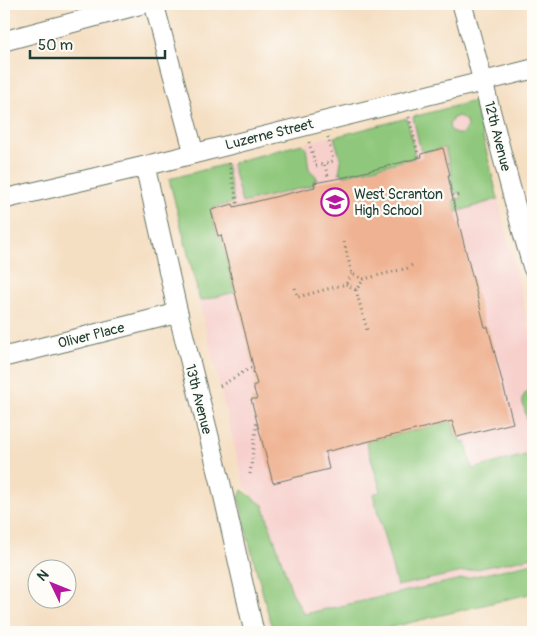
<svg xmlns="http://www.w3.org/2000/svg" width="537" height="636" viewBox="0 0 537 636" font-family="Pangolin,sans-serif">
	<rect width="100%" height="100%" fill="#fdfcf7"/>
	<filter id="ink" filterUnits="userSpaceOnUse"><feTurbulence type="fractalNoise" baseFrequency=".02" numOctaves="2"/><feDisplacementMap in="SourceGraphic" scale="10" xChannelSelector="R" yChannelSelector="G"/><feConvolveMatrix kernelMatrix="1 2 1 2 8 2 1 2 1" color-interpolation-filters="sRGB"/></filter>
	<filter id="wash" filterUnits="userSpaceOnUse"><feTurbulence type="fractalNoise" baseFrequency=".0096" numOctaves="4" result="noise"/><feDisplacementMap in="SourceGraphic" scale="20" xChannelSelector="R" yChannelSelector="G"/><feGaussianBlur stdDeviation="1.12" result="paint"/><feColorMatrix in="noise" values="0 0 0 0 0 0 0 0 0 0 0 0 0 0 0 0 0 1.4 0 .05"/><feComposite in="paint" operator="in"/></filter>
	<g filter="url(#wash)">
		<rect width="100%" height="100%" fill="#f5dfc3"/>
		<polygon fill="#f7d0cc" points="474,101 533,342 533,561 304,615 292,592 263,505 253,497 244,485 169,180 323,138 334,137 406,118 409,114 413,117"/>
		<g fill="#8fc87c" stroke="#578258" fill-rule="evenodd">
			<path d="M474 101 498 199 456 212 453 200 461 198 460 193 454 194 450 177 452 175 445 148 423 152 420 148 413 117ZM459 116 466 121 467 127 462 134C455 135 450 132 449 125L453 118Z"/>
			<polygon points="407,118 414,150 414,158 343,176 342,173 339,173 341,161 334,137"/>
			<polygon points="302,144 306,147 309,169 316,176 317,179 314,180 314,185 242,203 232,165 234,162"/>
			<polygon points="226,164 234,202 211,209 217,236 221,237 235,292 200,301 169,179"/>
			<polygon points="533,390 533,445 522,399 526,392"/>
			<polygon points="452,421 456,437 460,436 461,442 466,441 472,469 533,453 533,557 397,586 373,494 381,491 366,442"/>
			<polygon points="242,490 263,505 292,592 304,614 533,563 533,593 371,632 273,632 248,538 239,498"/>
		</g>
		<g id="blocks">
			<polygon fill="#efb292" points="443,148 450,175 448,175 453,200 485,327 488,327 513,423 457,437 452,421 325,452 329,469 273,483 251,399 257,399 253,386 257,384 253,371 254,370 221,235 218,236 211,210 233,204 234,207 315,187 314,183 341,178 422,157 421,154"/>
		</g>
	</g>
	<g filter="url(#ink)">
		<use href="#blocks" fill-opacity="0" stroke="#6a7666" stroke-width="1"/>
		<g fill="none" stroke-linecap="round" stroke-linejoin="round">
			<g stroke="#6a7666" stroke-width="21">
				<g id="minor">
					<polyline points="154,4 194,153"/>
					<path d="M462 4C487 92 507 181 533 268"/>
					<polyline points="4,41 142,4"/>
					<polyline points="145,166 178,313 220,480 254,632"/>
					<polyline points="4,199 145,166 533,69"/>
					<polyline points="4,357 178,313"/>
				</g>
			</g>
			<g stroke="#6a7666" stroke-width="3" stroke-dasharray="1 4" stroke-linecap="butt">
				<polyline points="409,117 419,158"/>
				<polyline points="328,137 333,161 324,164 329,179"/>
				<polyline points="309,142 316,166 324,164"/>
				<polyline points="229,163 238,206"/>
				<polyline points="452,197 460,195"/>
				<polyline points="344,242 352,274 364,279 408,268 412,265"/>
				<polyline points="346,284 356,290 364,279"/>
				<polyline points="295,288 298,297 346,284 352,274"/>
				<polyline points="356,290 367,330"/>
				<polyline points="220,386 254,366"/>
				<polyline points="250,474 257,421"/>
			</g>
			<use href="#minor" stroke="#fff" stroke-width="19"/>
		</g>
	</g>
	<defs>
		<g id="school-ring" transform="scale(1.4375)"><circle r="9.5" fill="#fdfcf7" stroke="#b5179e" stroke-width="1.5"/><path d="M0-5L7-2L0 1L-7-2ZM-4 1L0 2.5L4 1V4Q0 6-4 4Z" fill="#b5179e"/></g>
	</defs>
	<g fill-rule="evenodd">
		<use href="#school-ring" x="335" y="202"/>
	</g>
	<g text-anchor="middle" stroke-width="4.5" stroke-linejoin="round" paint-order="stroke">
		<g font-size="14" fill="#1f3d34" stroke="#fdfcf7">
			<text transform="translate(269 134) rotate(-14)" y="5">Luzerne Street</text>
			<text transform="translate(498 136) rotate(76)" y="5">12th Avenue</text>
			<text transform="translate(91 335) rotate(-14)" y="5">Oliver Place</text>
			<text transform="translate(199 399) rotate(76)" y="5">13th Avenue</text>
		</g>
		<g font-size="14" fill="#1f3d34" stroke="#fdfcf7" text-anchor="start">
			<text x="354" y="199">West Scranton<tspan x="354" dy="16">High School</tspan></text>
		</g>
	</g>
	<rect width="537" height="636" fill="none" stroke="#fdfcf7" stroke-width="20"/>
	<g transform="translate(52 584) rotate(313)"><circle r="24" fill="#fdfcf7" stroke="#a4b0a9"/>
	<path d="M0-4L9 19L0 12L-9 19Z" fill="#b5179e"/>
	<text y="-8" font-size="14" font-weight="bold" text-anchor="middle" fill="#1f3d34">N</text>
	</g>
	<path d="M30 50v8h135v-8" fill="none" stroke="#1f3d34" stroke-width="2.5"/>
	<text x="38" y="50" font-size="15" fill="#1f3d34" stroke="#fdfcf7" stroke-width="4" paint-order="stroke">50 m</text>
</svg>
